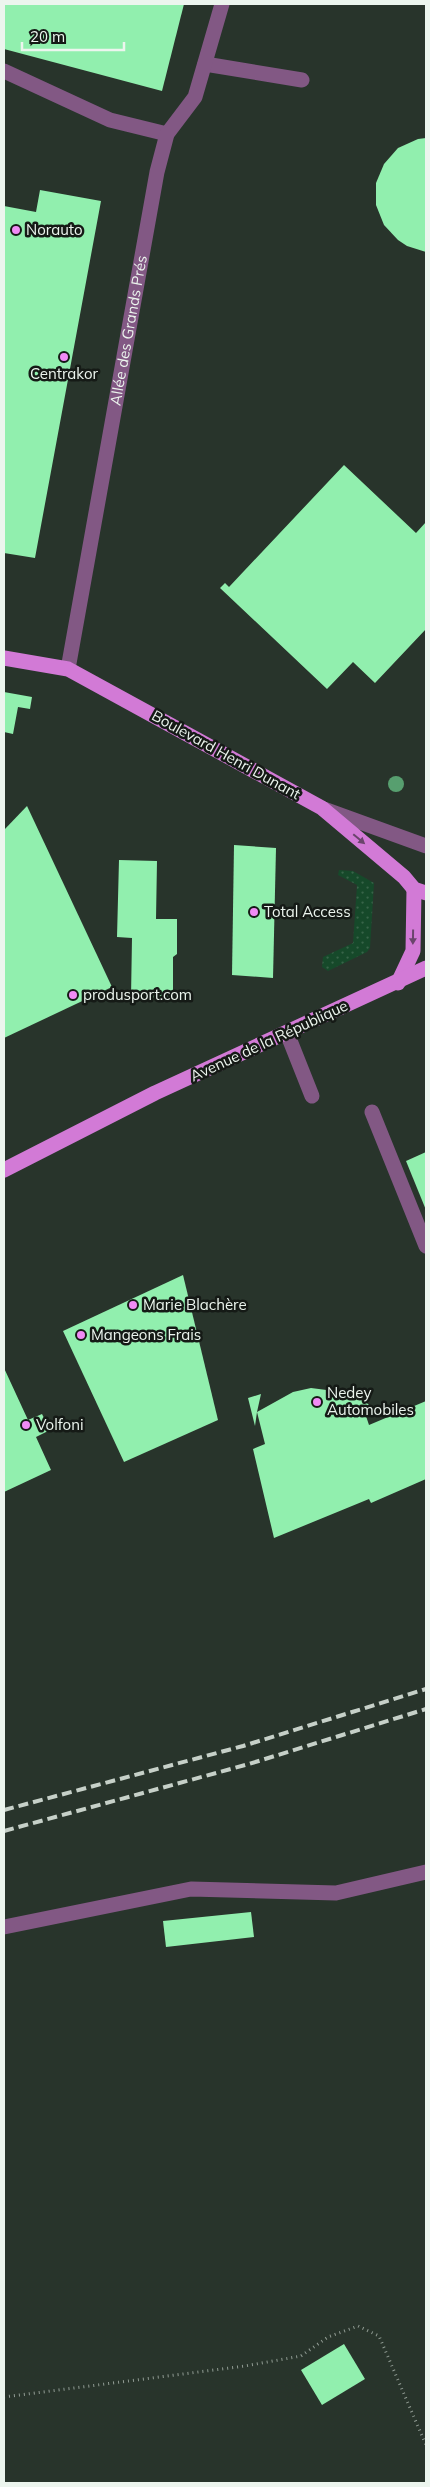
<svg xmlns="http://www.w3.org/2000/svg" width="430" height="2487" viewBox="0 0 430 2487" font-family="Mulish,sans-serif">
	<defs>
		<pattern id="grass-dots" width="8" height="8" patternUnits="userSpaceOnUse" patternTransform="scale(1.25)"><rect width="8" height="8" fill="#16492a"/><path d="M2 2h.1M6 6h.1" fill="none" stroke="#386449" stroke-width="1.8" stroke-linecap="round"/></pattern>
	</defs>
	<rect width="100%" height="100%" fill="#28342b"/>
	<polygon fill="url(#grass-dots)" points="339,870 353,871 374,883 370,948 367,952 328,971 322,967 323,957 353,943 357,885 338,875"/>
	<g fill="#91efae">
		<polygon points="4,4 184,4 162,91 4,49"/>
		<polygon points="426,138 426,252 407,246 398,240 384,225 376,205 376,183 384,164 398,148 418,139"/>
		<polygon points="40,190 101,201 35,558 4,553 4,206 36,212"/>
		<polygon points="344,465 416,533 426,522 426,629 375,683 353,662 327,689 220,588 225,583 229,587"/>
		<polygon points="4,692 32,697 30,709 18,707 13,734 4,732"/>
		<polygon points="27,806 112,987 4,1038 4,830"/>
		<polygon points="234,845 276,848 273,978 232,975"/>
		<polygon points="119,860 157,861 156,919 177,919 177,954 173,957 173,998 131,997 132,938 117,937"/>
		<polygon points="426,1152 426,1210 406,1161"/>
		<polygon points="183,1275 218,1420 124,1462 63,1331"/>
		<polygon points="4,1368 28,1420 42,1414 50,1430 36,1437 51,1470 4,1492"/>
		<polygon points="311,1388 350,1393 363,1400 374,1409 365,1413 369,1425 426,1401 426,1479 371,1503 369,1499 274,1538 253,1449 265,1444 257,1412 293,1392"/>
		<polygon points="261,1394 257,1412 255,1426 248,1398"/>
		<polygon points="251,1912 254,1937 166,1947 163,1921"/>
		<polygon points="344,2344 365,2379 322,2405 301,2370"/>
	</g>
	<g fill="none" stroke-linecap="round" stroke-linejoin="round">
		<polyline stroke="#909b93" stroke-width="3" stroke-dasharray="1 4" stroke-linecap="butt" points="4,2397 245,2366 301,2356 328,2337 358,2326 379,2336 426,2445"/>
		<g stroke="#825884" stroke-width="15">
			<polyline points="205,64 302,80"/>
			<polyline points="4,71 110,120 167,134"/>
			<path id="s1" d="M68 669 157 172 167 134 195 97 222 4"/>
			<polyline points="324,809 426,846"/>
			<polyline points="287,1033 312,1096"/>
			<polyline points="372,1112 426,1246"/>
			<polyline points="4,1927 191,1889 336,1893 426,1872"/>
		</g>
		<g stroke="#d27ad6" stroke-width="15">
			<polyline points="4,658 68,669 322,808 404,877 414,889 426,893"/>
			<polyline points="398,983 413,951 414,889"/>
			<polyline points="4,1170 155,1093 426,968"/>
		</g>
		<g stroke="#c6d0c8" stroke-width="4" stroke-dasharray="10 5" stroke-linecap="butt">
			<polyline points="4,1810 243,1746 426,1689"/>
			<polyline points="4,1831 249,1764 426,1709"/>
		</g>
	</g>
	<circle fill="#579f6f" cx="396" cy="784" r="8"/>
	<defs><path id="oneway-solid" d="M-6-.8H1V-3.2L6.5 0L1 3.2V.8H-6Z" transform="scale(1.25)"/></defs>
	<g fill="#6a456c">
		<use href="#oneway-solid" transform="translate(359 839) rotate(40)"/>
		<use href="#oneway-solid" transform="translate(413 937) rotate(91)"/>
	</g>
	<g fill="#f08bf5" stroke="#151a16" stroke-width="2">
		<circle cx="16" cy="230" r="5"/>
		<circle cx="64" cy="357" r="5"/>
		<circle cx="254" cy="912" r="5"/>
		<circle cx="73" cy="995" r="5"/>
		<circle cx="133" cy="1305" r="5"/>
		<circle cx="81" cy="1335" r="5"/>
		<circle cx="317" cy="1402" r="5"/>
		<circle cx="26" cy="1425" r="5"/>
	</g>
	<g text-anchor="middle" stroke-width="5" stroke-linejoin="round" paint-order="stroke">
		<g font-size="15" fill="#ecf5ee" stroke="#151a16" text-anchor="start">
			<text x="26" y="235">Norauto</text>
			<text x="64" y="379" text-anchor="middle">Centrakor</text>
			<text x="264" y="917">Total Access</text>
			<text x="83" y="1000">produsport.com</text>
			<text x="143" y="1310">Marie Blachère</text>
			<text x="91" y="1340">Mangeons Frais</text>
			<text x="327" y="1398">Nedey<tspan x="327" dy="17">Automobiles</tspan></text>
			<text x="36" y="1430">Volfoni</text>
		</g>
		<g font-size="15" fill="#ecf5ee" stroke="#151a16">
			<text dy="5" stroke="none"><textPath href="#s1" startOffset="344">Allée des Grands Prés</textPath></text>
			<text transform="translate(226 755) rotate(29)" y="5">Boulevard Henri Dunant</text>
			<text transform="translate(269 1041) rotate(-25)" y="5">Avenue de la République</text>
		</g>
	</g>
	<rect width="430" height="2487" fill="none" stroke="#ecf5ee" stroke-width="10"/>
	<path d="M22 42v8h102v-8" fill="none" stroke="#ecf5ee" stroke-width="2.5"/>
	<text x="30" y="42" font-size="15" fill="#ecf5ee" stroke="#151a16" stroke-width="4" paint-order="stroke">20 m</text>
</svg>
